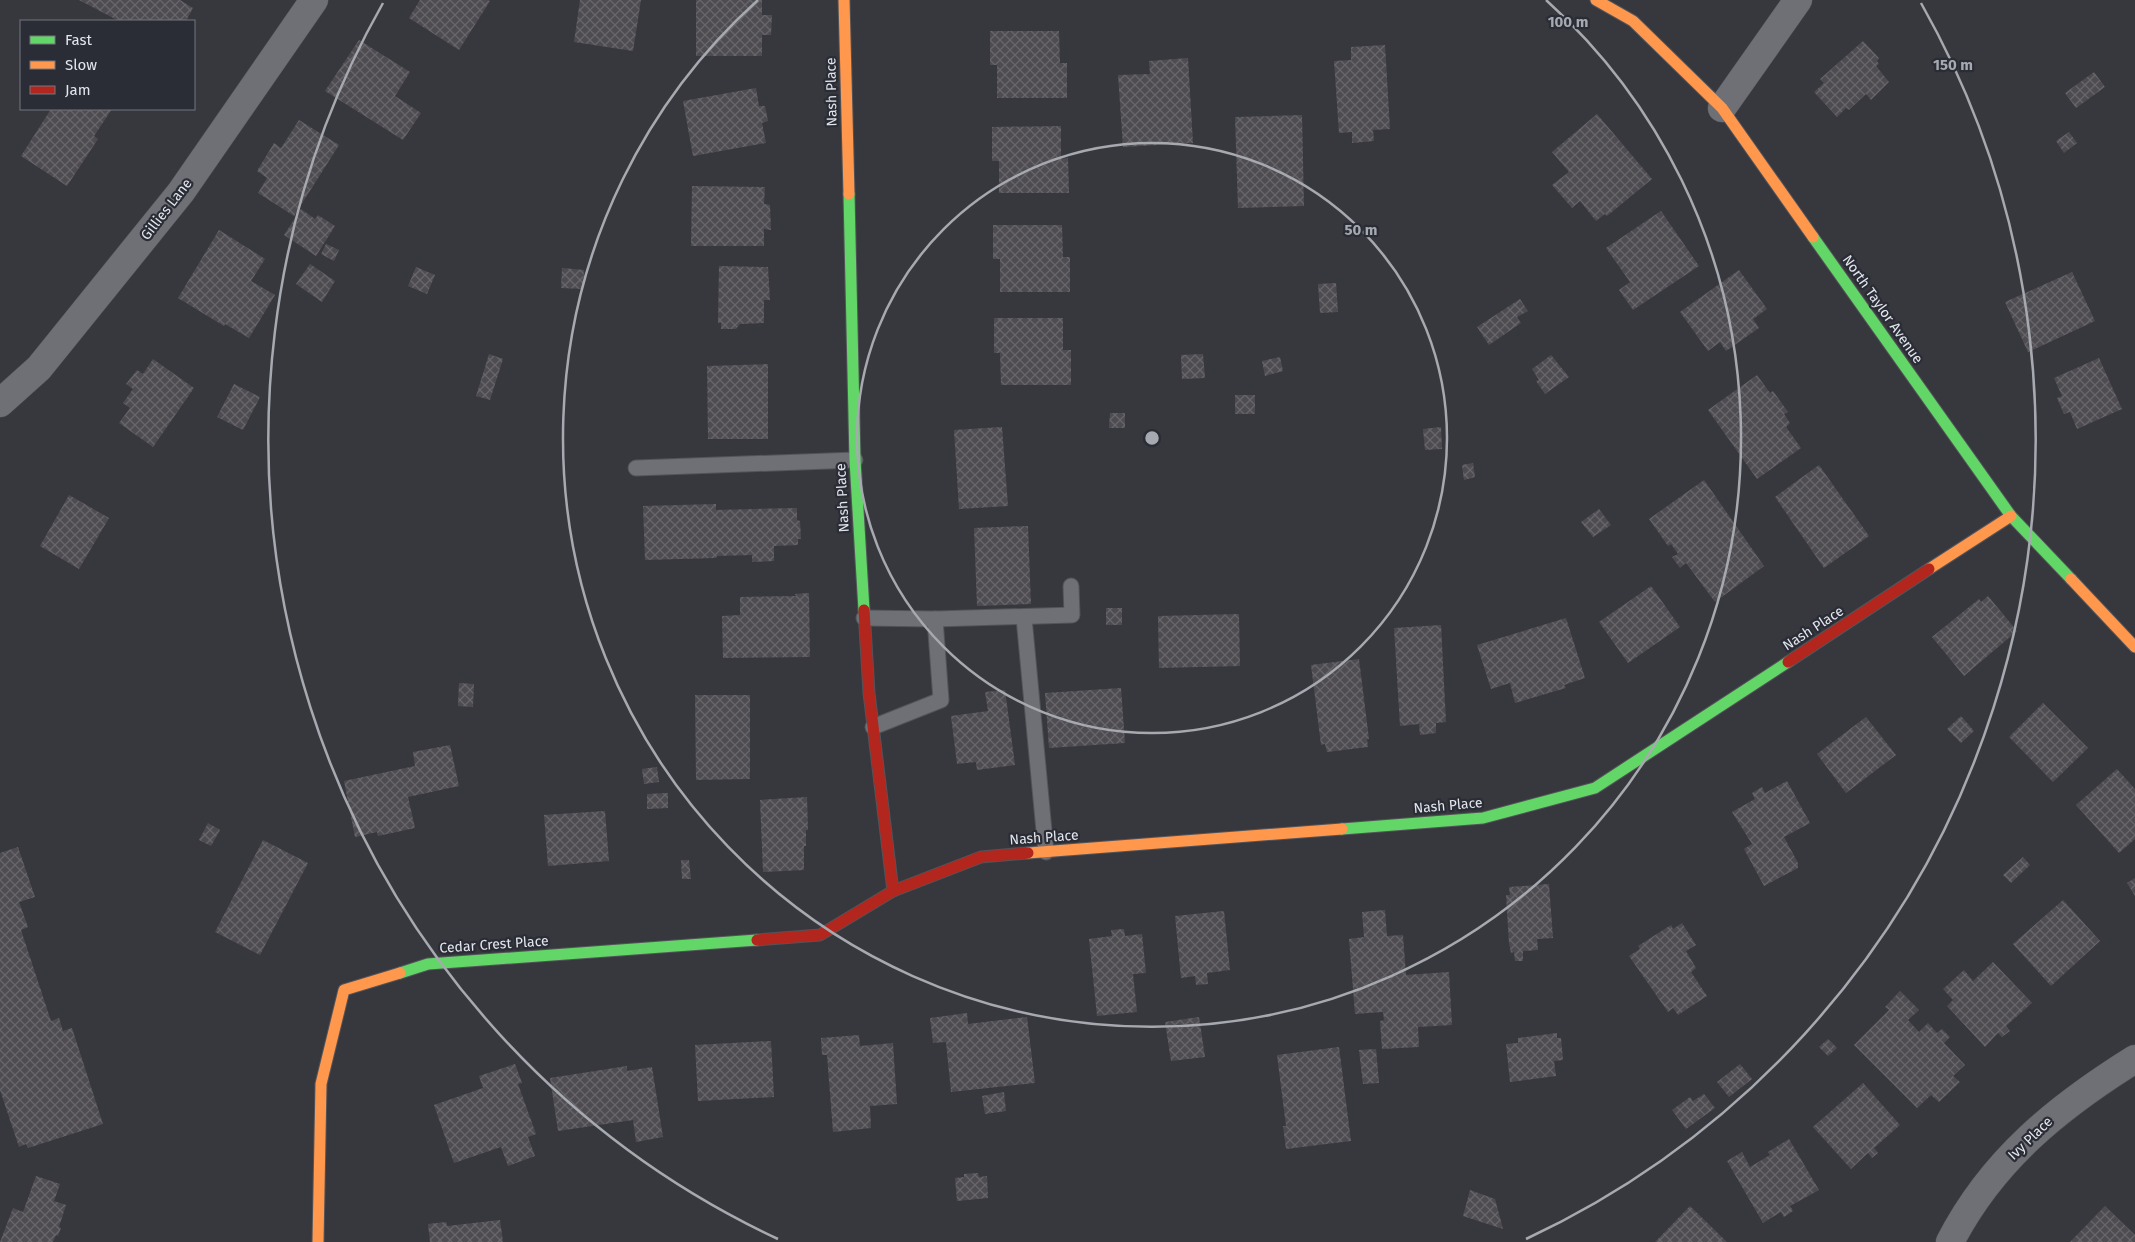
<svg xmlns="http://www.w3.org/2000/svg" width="2135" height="1242" viewBox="0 0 2135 1242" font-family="'Fira Sans',sans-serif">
	<defs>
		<pattern id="building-cross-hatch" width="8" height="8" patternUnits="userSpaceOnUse" patternTransform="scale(1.25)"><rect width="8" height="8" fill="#4e4c50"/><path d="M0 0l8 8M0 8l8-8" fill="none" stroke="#67666a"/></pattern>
	</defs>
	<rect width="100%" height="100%" fill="#37383e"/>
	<g fill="url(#building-cross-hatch)">
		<polygon points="79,0 180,0 193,8 186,21 119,21"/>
		<polygon points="420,0 488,0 490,1 459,50 409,18"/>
		<polygon points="580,0 641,0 633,51 574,42"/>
		<polygon points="696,0 762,0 762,15 772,15 771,35 762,35 762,56 696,56"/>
		<polygon points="990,31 1059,31 1060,63 1067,63 1067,98 997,98 997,65 990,65"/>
		<polygon points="359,40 410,72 395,96 421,113 403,140 325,91"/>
		<polygon points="1863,41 1879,58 1877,61 1879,64 1876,66 1889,82 1871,100 1866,94 1849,110 1846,108 1837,117 1814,92 1824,83 1820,79"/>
		<polygon points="1385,45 1390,129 1373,130 1374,141 1352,143 1352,132 1339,133 1334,61 1351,60 1351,47"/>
		<polygon points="1188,58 1193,143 1123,147 1118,75 1150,74 1149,61"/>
		<polygon points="2094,72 2105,87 2076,108 2065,93"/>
		<polygon points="756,88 759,106 765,106 768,121 762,123 766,143 693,156 683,101"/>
		<polygon points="51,109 112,109 94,136 98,139 67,186 21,156"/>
		<polygon points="1597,114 1652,179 1607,216 1605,214 1596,221 1580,201 1572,208 1552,185 1569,172 1552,152"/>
		<polygon points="1302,115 1304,206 1238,208 1235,117"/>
		<polygon points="299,120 339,145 294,216 258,193 267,178 257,171 274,143 281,148"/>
		<polygon points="1061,126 1061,159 1068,158 1069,193 999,193 999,161 992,161 992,127"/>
		<polygon points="2069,132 2077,143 2064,153 2056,141"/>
		<polygon points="692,186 765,187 764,204 770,205 771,230 764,229 764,246 691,246"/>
		<polygon points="301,209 315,219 318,215 335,226 316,256 284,235"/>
		<polygon points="1661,211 1699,266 1633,310 1619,290 1630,282 1606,248"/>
		<polygon points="993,225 1062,225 1063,257 1070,257 1070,292 1000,292 1000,259 993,259"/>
		<polygon points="219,230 265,259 251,281 275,295 249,338 225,324 224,326 178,298"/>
		<polygon points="326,244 339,250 334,261 321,254"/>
		<polygon points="310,264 335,281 322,302 296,284"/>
		<polygon points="719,266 768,267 770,300 764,300 764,323 740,324 736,329 721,329 721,323 718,323"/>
		<polygon points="416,267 435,275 427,294 408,286"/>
		<polygon points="562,268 584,270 583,289 561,288"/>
		<polygon points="1739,270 1767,309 1753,319 1759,328 1726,351 1720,342 1708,351 1680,312"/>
		<polygon points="2072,272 2095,321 2028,352 2005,302"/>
		<polygon points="1336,283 1338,312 1320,313 1318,284"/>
		<polygon points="1520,299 1528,311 1517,317 1521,323 1489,345 1477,327"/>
		<polygon points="994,318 1063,318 1063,350 1071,350 1071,385 1001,385 1000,353 994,353"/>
		<polygon points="489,354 503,359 490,400 476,396"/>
		<polygon points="1203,354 1205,378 1182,379 1181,355"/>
		<polygon points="1551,355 1569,377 1545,394 1536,381 1539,380 1532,369"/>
		<polygon points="1280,357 1283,371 1265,376 1262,361"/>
		<polygon points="2099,358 2122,409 2077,429 2070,412 2064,414 2057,398 2062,396 2054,378"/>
		<polygon points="153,359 194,388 153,447 119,423 130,408 123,403 133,389 126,384 137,370 143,374"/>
		<polygon points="768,364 768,439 708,439 707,366"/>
		<polygon points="1757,375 1770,393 1773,391 1788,412 1784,414 1790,423 1786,427 1801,448 1757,479 1708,410"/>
		<polygon points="234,384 260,397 243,430 217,417"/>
		<rect x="1235" y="395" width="20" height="19"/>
		<polygon points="1110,413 1125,413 1125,428 1109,428"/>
		<polygon points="1002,427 1008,506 959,509 954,430"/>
		<polygon points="1441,427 1442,449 1425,450 1423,429"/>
		<polygon points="1473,463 1475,477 1464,480 1462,465"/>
		<polygon points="1819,465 1869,536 1824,568 1775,497"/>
		<polygon points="1704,480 1764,566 1715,602 1686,563 1680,568 1672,557 1678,554 1671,544 1668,546 1649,519"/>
		<polygon points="69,495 109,518 79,569 40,546"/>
		<polygon points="716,504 716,510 797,508 797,520 800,521 801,539 798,539 798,545 774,546 774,561 752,562 752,555 717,556 716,558 645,560 643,506"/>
		<polygon points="1599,509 1611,525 1593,537 1581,522"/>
		<polygon points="1028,526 1031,604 977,606 974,528"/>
		<polygon points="1651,586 1680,627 1628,663 1599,622"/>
		<polygon points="809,593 810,657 723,658 722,616 740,615 740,597 796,596 795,594"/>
		<polygon points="1988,596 2017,631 1964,676 1932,637 1979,599 1981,602"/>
		<rect x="1106" y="608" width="16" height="17"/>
		<polygon points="1239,614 1240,666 1159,668 1158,616"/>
		<polygon points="1566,618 1585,678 1564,685 1566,688 1515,703 1510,683 1491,689 1477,645"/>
		<polygon points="1441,625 1446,722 1436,723 1436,733 1420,735 1419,724 1400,726 1394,628"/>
		<polygon points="1359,659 1369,739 1367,739 1368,747 1327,752 1325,744 1321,745 1311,665"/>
		<polygon points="459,683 474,684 473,707 458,706"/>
		<polygon points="1121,688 1125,743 1049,748 1045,693"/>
		<polygon points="1005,690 1015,765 977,770 976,762 957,764 951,716 988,711 985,692"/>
		<polygon points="695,695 750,695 750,779 696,780"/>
		<polygon points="2043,703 2088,748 2053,782 2009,737"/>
		<polygon points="1961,716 1974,731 1961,743 1947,729"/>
		<polygon points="1866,717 1896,755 1846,793 1817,754"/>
		<polygon points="450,745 459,786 408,797 415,828 378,836 377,832 355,837 344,781 415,766 413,752"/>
		<polygon points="657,767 659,782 644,784 642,769"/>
		<polygon points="2117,769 2135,789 2135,839 2119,853 2076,805"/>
		<polygon points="1787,781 1810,823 1784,837 1798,863 1798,868 1764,886 1744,849 1752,844 1732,812 1755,799 1752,793 1762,787 1765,793"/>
		<polygon points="668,793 668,808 647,809 647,794"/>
		<polygon points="807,797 808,830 806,830 806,846 804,846 804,870 763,872 760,800"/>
		<polygon points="605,811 609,861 548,866 544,815"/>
		<polygon points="208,823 220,830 211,846 199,840"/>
		<polygon points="263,840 308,863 260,955 215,932"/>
		<polygon points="18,847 35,897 19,902 28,927 21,930 51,1021 59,1018 63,1031 72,1028 103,1124 28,1148 26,1144 19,1147 0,1090 0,853"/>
		<polygon points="2023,857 2030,865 2011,883 2003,875"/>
		<polygon points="681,860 689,860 691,879 682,879"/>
		<polygon points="2135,878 2135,896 2127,883"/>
		<polygon points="1549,884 1553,938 1537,939 1538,950 1523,951 1523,961 1515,961 1514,952 1511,953 1509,943 1506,895 1510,895 1509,887"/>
		<polygon points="2063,900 2100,941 2051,986 2013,944"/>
		<polygon points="1385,910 1387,936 1403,935 1406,975 1449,972 1452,1025 1418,1027 1419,1047 1382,1049 1380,1021 1384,1020 1383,1012 1355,1014 1349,939 1364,937 1362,912"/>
		<polygon points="1224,911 1230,970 1207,973 1208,984 1196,985 1195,976 1181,978 1175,916"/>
		<polygon points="1682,923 1696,945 1686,951 1696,968 1691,972 1707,996 1678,1015 1673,1008 1668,1012 1629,956 1640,949 1638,946 1671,925 1673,929"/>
		<polygon points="1124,929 1125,936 1142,934 1146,973 1133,974 1137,1012 1097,1016 1089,939 1112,936 1111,930"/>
		<polygon points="1993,962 2032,1003 2006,1026 2010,1031 2002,1037 1998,1033 1985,1047 1947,1006 1953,1000 1943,989 1964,970 1973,981"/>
		<polygon points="1900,991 1919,1010 1908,1020 1919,1032 1928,1023 1937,1033 1942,1029 1950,1037 1944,1043 1965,1065 1953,1076 1960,1082 1939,1102 1931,1095 1917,1108 1854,1045 1889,1010 1885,1007"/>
		<polygon points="967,1013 968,1024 1027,1017 1035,1083 951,1092 946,1042 933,1043 930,1018"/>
		<polygon points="1199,1017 1205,1057 1171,1061 1165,1022"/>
		<polygon points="1557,1033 1557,1038 1561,1038 1563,1060 1554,1061 1556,1076 1510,1082 1506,1044 1518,1043 1518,1038"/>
		<polygon points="859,1035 860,1046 893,1043 897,1104 870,1106 871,1128 833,1132 827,1055 822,1055 821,1038"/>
		<polygon points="1828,1039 1837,1048 1828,1056 1819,1047"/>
		<polygon points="771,1041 774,1097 698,1101 695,1045"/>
		<polygon points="1339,1047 1351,1141 1286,1149 1283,1126 1286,1126 1277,1055"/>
		<polygon points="1376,1049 1379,1083 1363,1084 1359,1050"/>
		<polygon points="515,1064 522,1083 518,1084 536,1134 528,1137 535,1156 508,1166 501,1147 454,1163 434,1105 483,1088 479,1076"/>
		<polygon points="1740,1064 1752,1079 1729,1097 1717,1082"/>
		<polygon points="627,1066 627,1071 652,1067 663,1137 636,1142 633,1120 558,1131 550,1078"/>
		<polygon points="1863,1083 1900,1125 1874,1148 1878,1153 1872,1158 1868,1153 1851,1169 1813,1127"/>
		<polygon points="1004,1092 1006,1111 985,1114 982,1096"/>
		<polygon points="1704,1094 1715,1108 1686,1129 1672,1110 1690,1097 1693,1101"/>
		<polygon points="1789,1139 1819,1190 1790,1206 1793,1211 1784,1217 1781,1212 1763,1223 1727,1161 1742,1152 1750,1167 1770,1155 1768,1152"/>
		<polygon points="978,1173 979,1177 987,1176 988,1198 957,1201 955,1178 964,1177 964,1174"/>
		<polygon points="36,1176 60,1184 54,1201 66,1205 59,1227 61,1228 58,1236 56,1235 53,1242 0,1242 13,1208 23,1212"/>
		<polygon points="1470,1190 1495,1199 1503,1229 1463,1216"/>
		<polygon points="1690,1206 1727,1242 1655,1242"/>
		<polygon points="2105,1206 2135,1235 2135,1242 2070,1242"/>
		<polygon points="500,1220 503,1242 430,1242 428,1224 446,1222 447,1226"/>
	</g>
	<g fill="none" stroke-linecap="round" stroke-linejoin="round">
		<g stroke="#535459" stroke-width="17">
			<g id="lane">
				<polyline points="636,468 855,460"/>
				<polyline points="864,618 935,619 1072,615 1071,586"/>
				<polyline points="1024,618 1046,852"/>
				<polyline points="873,727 941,700 935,619"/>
			</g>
		</g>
		<g stroke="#535459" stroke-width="29">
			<g id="street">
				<polyline points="1722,108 1798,0"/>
				<polyline points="0,403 39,368 181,192 314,0"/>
				<path d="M1950 1242C1992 1160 2058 1107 2135 1059"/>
			</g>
		</g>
		<g stroke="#535459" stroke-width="13">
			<g id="fast">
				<polyline points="849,194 855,460 864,610"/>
				<polyline points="1813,237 2011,516 2071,579"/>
				<polyline points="1342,829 1483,818 1595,788 1788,662"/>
				<polyline points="400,973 428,964 757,940"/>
			</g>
		</g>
		<g stroke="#535459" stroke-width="13">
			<g id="slow">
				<polyline points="844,0 849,194"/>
				<polyline points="1596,0 1633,21 1722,108 1813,237"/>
				<polyline points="1929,569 2011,516"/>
				<polyline points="2071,579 2135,647"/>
				<polyline points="1028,853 1342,829"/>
				<polyline points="318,1242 321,1084 344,990 400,973"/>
			</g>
		</g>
		<g stroke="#535459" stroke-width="13">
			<g id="jam">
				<polyline points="864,610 869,693 893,891"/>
				<polyline points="1788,662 1929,569"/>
				<polyline points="757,940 820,935 893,891 981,857 1028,853"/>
			</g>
		</g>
		<use href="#lane" stroke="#6f7075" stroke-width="15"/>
		<use href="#street" stroke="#6f7075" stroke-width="28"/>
		<use href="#fast" stroke="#63d668" stroke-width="11"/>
		<use href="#slow" stroke="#ff974d" stroke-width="11"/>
		<use href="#jam" stroke="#b3261e" stroke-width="11"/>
	</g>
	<g fill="none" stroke="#a7a9b0" stroke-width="2.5">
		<circle cx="1152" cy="438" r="295"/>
		<path d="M1546 0A589 589 0 1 1 758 0"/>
		<path d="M778 1239A884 884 0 0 1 383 3M1921 3A884 884 0 0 1 1526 1239"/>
	</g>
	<g text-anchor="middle" stroke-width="4.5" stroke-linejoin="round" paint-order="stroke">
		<g font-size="14" fill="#e4e6ed" stroke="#2a2c36">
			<text transform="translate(831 92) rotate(-91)" y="5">Nash Place</text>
			<text transform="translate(166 209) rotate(-52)" y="5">Gillies Lane</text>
			<text transform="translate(1883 309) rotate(55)" y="5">North Taylor Avenue</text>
			<text transform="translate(842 498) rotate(-93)" y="5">Nash Place</text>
			<text transform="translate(1813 628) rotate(-33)" y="5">Nash Place</text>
			<text transform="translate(1448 805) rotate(-5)" y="5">Nash Place</text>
			<text transform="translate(1044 837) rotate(-4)" y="5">Nash Place</text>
			<text transform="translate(494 944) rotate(-4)" y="5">Cedar Crest Place</text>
			<text transform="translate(2030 1138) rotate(-44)" y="5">Ivy Place</text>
		</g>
	</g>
	<circle cx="1152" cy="438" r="8" fill="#a7a9b0" stroke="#2a2c36" stroke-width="2.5"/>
	<g font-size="15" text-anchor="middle" font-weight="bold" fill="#a7a9b0" stroke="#2a2c36" stroke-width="4.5" stroke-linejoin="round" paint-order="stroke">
		<text x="1568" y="27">100 m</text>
		<text x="1953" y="70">150 m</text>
		<text x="1361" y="235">50 m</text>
	</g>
	<rect x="20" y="20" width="175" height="90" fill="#2a2c36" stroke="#74767f"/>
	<rect x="30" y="36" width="25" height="8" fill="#63d668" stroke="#74767f"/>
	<text x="65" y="45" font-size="15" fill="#e4e6ed">Fast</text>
	<rect x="30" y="61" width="25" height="8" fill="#ff974d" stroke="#74767f"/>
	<text x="65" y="70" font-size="15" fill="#e4e6ed">Slow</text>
	<rect x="30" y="86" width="25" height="8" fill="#b3261e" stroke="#74767f"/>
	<text x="65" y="95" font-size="15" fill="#e4e6ed">Jam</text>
</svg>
